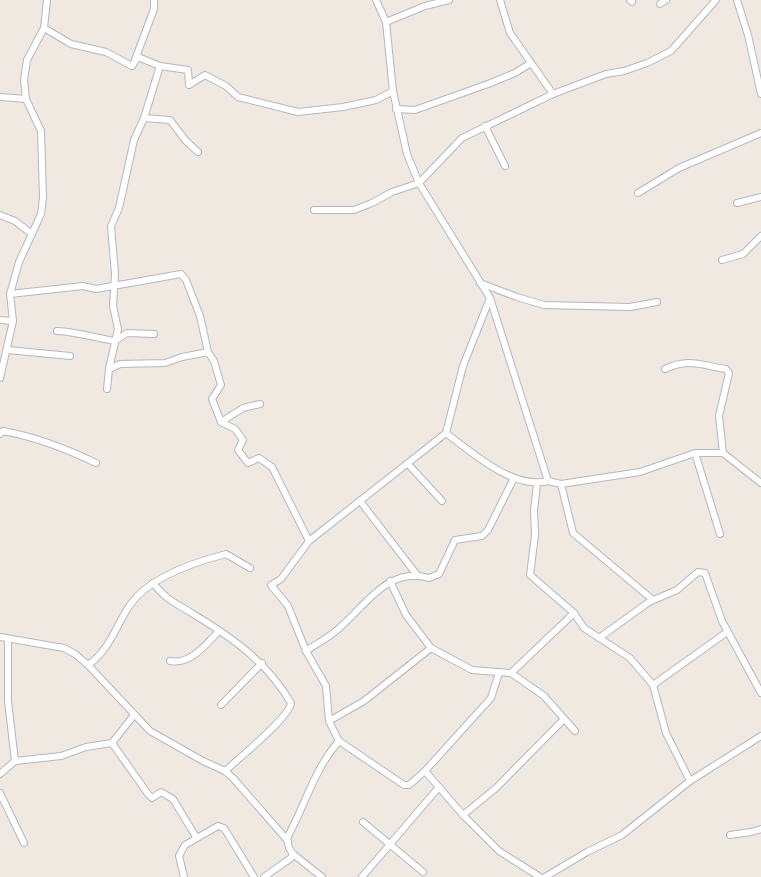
<svg xmlns="http://www.w3.org/2000/svg" width="761" height="877" viewBox="0 0 761 877" font-family="'Archivo Narrow',sans-serif">
	<rect width="100%" height="100%" fill="#efe9e1"/>
	<g fill="none" stroke-linecap="round" stroke-linejoin="round">
		<g stroke="#b4b7c1" stroke-width="8">
			<g id="minor">
				<polyline points="376,0 386,22 393,91 407,154 419,183 490,298 548,481 561,484 640,472 695,453 723,453 761,483"/>
				<polyline points="500,0 510,33 553,94"/>
				<polyline points="630,0 632,2"/>
				<polyline points="737,0 748,35 761,94"/>
				<polyline points="660,4 666,0"/>
				<polyline points="386,22 425,6 449,0"/>
				<polyline points="44,28 71,44 106,52 132,66 138,57 160,66 188,70 189,85 205,75 226,86 238,97 298,112 343,107 376,100 393,91"/>
				<polyline points="135,60 154,9 154,0"/>
				<polyline points="0,97 26,99"/>
				<polyline points="396,109 415,110 488,84 515,73 531,63"/>
				<polyline points="144,118 170,120 186,141 198,152"/>
				<polyline points="485,126 505,166"/>
				<polyline points="638,193 679,168 761,133"/>
				<polyline points="737,203 761,197"/>
				<polyline points="314,210 354,210 372,203 392,192 419,183 462,138 553,94 606,74 624,71 647,63 671,51 716,0"/>
				<polyline points="0,215 15,221 32,234"/>
				<polyline points="722,260 743,254 761,236"/>
				<polyline points="480,283 517,297 544,305 630,307 657,302"/>
				<polyline points="10,294 83,286 96,289 181,274 186,280 200,316 208,352 214,361 221,385 212,399 221,422 235,429 243,440 238,450 248,463 259,458 272,467 309,541"/>
				<polyline points="0,320 13,321"/>
				<path d="M57 331C77 332 96 338 115 341L127 333 154 334"/>
				<polyline points="8,350 70,356"/>
				<polyline points="109,369 120,364 165,363 182,357 208,352"/>
				<path d="M665 369C689 358 700 365 726 369L729 373 719 416 723 453"/>
				<polyline points="0,378 13,321 10,294 19,262 41,214 43,198 41,131 26,99 24,80 27,60 44,28 47,0"/>
				<polyline points="107,389 109,369 118,329 113,306 115,274 111,226 119,208 134,140 144,118 160,66"/>
				<polyline points="221,422 243,408 260,404"/>
				<path d="M446 433C472 453 514 490 548 481"/>
				<path d="M0 434 3 431C36 437 65 448 96 463"/>
				<polyline points="695,453 720,534"/>
				<polyline points="408,464 442,501"/>
				<polyline points="537,484 534,510 535,535 530,575 574,613 584,628 630,658 653,685 666,733 690,781"/>
				<polyline points="561,484 573,533 653,600"/>
				<polyline points="360,501 417,575"/>
				<polyline points="390,581 406,615 431,648 472,670 511,673 544,696 575,731"/>
				<path d="M153 583C166 600 176 603 193 614 233 638 267 662 291 703 290 717 238 759 225 771"/>
				<path d="M0 637 64 648 75 654 88 665C110 650 116 625 130 605 149 577 195 562 226 554L250 568"/>
				<polyline points="599,638 649,602 677,590 698,572 705,573 722,621 761,693"/>
				<polyline points="8,639 8,701 15,761"/>
				<path d="M306 651C316 644 328 638 337 630 364 608 388 565 429 578L439 574 455 540 482 536 488 530 514 478"/>
				<path d="M170 661C191 665 206 644 219 631"/>
				<polyline points="88,665 150,731 203,761 225,771 233,778 288,841"/>
				<polyline points="511,673 574,613"/>
				<polyline points="653,685 727,632"/>
				<polyline points="221,705 262,663"/>
				<polyline points="329,721 364,701 431,648"/>
				<polyline points="339,741 404,785 409,785 425,771 491,698 499,673"/>
				<polyline points="112,743 148,794 152,798 161,792 173,799 196,837"/>
				<polyline points="425,771 463,815 499,851 540,877"/>
				<polyline points="0,774 15,761 61,756 86,747 112,743 134,715"/>
				<polyline points="0,793 24,843"/>
				<polyline points="463,815 496,788 564,719"/>
				<polyline points="363,822 423,872"/>
				<polyline points="730,835 751,832 761,829"/>
				<polyline points="184,877 179,856 185,845 218,826 224,828 254,877"/>
				<polyline points="264,877 291,858 293,854"/>
				<path d="M322 877 293 854 289 848 287 838C305 806 314 769 339 741L329 721 326 686 306 651 288 606 271 585 281 579 309 541 446 433 463 366 490 298"/>
				<polyline points="362,877 439,787"/>
				<polyline points="545,877 587,852 622,835 690,781 761,736"/>
			</g>
		</g>
		<use href="#minor" stroke="#fff" stroke-width="6"/>
	</g>
</svg>
